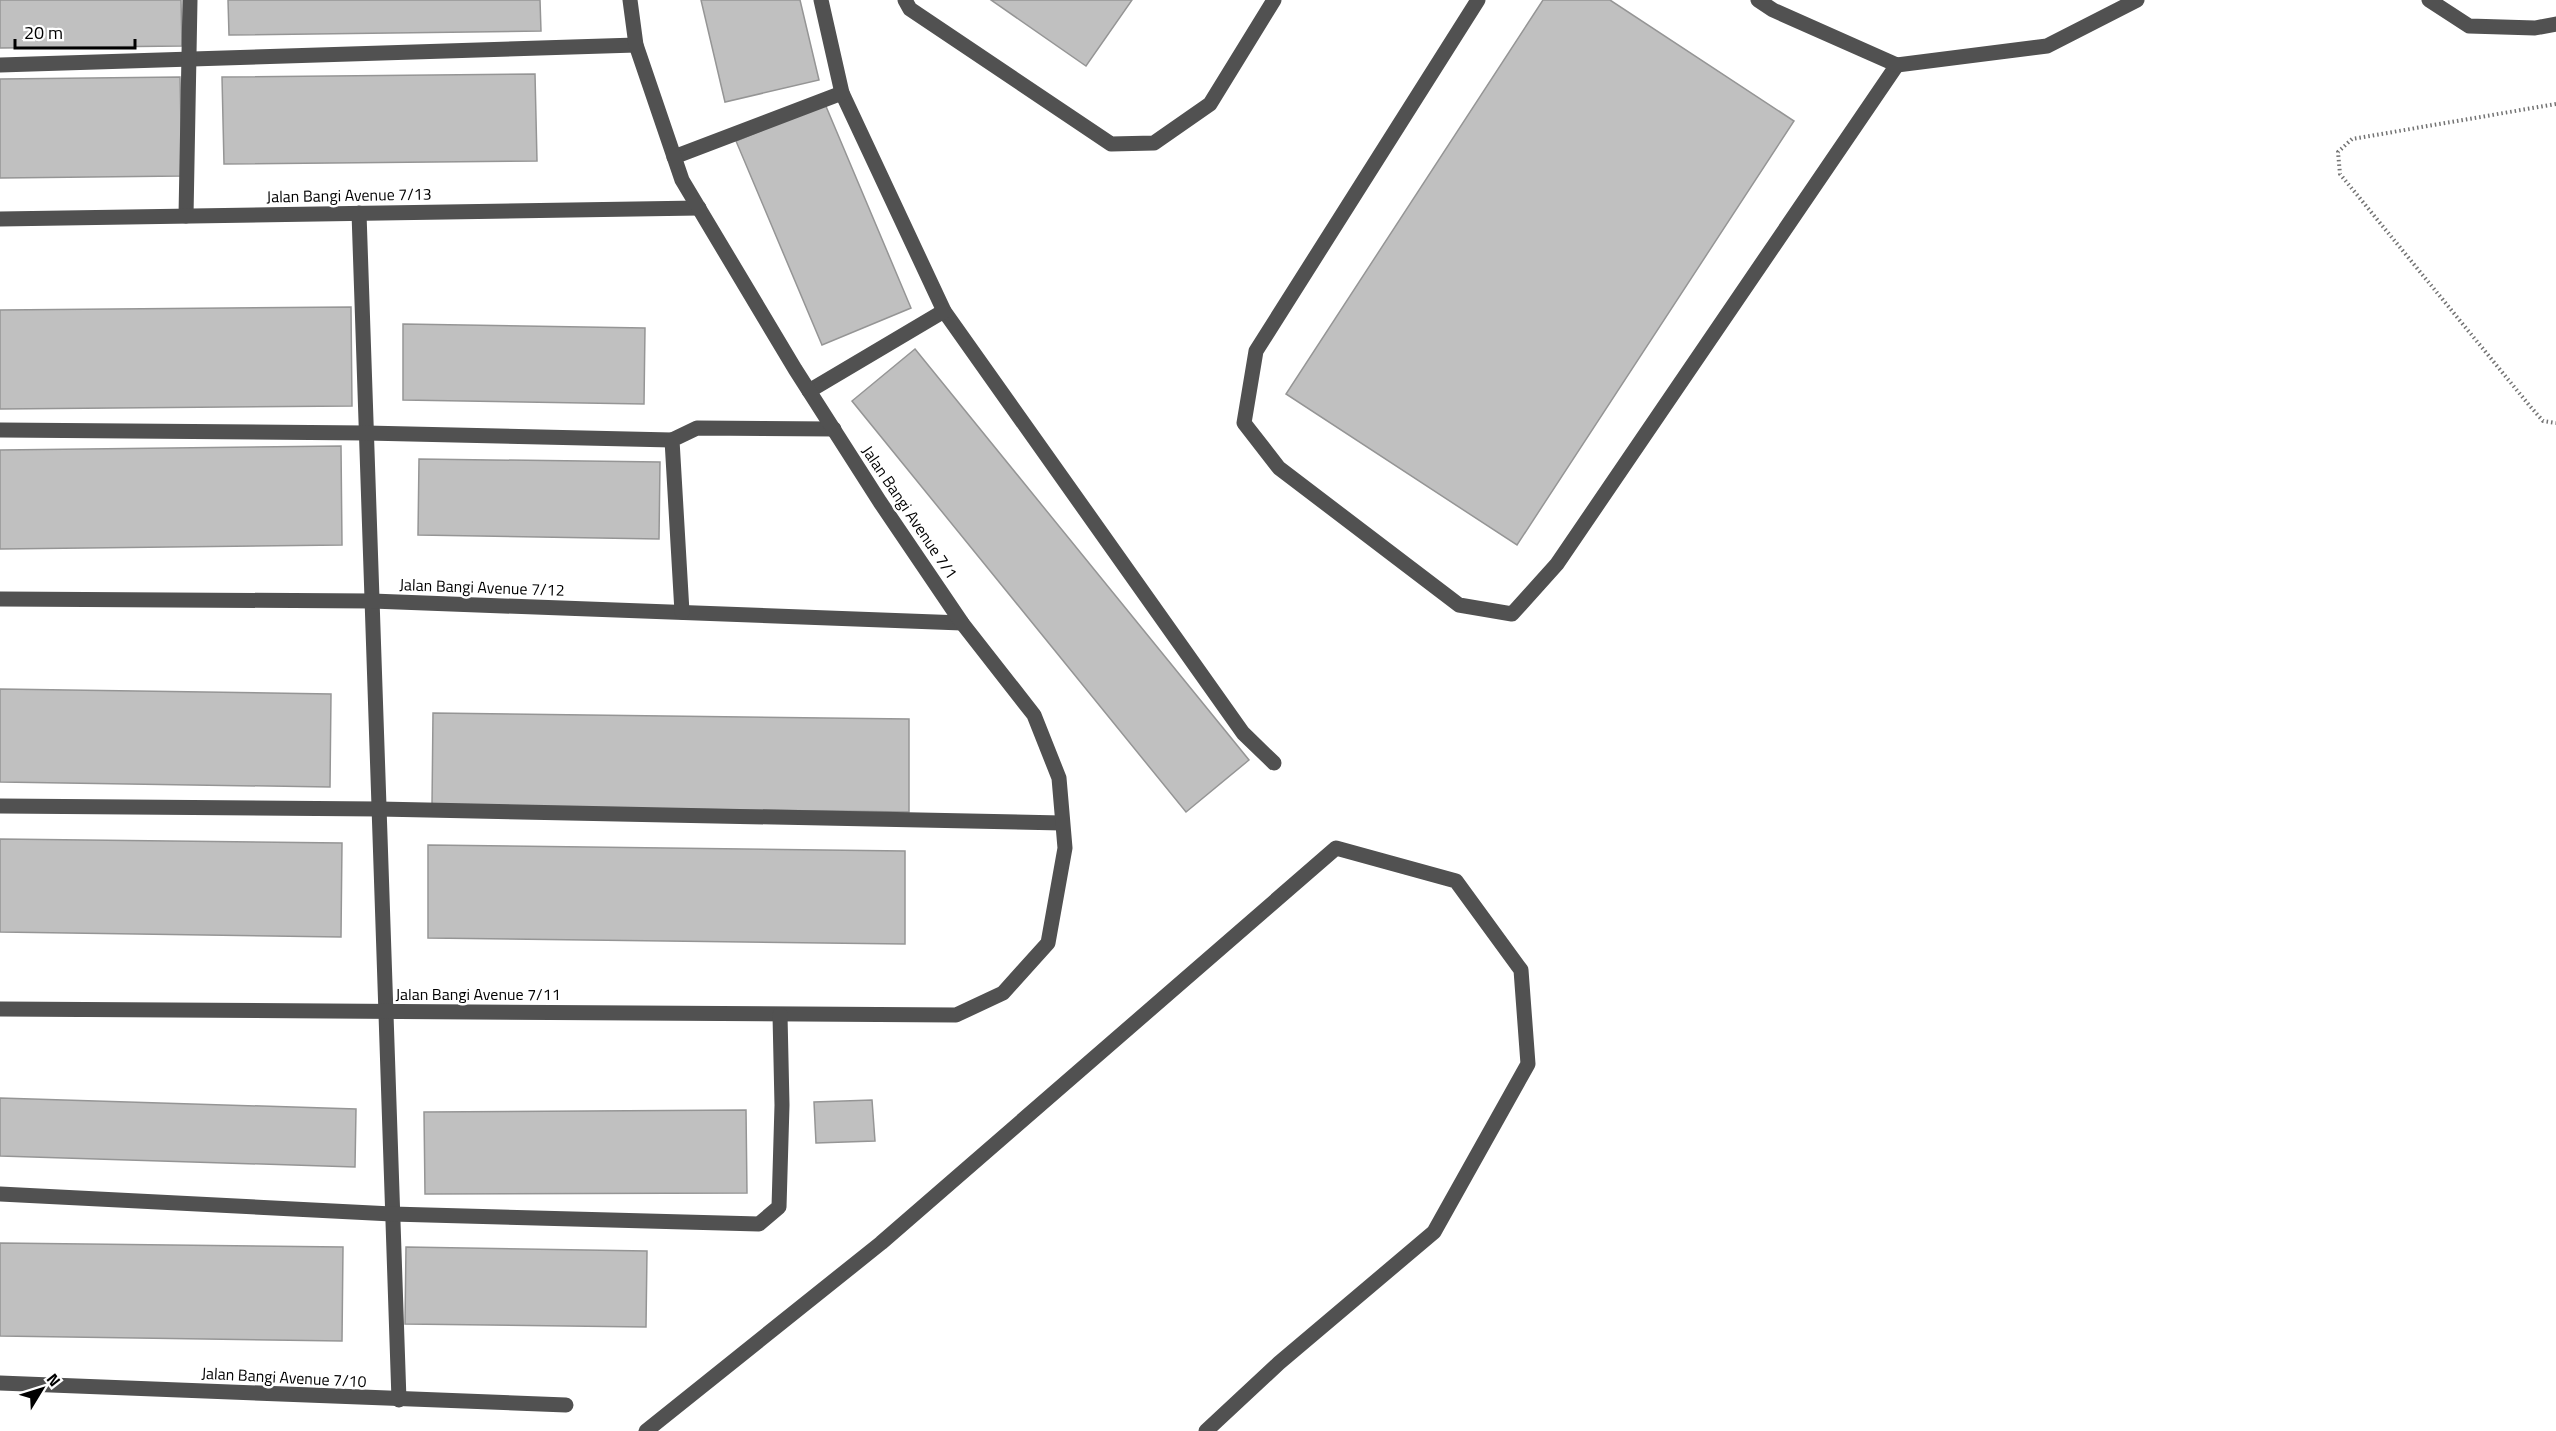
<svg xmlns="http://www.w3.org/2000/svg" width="2556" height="1431" viewBox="0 0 2556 1431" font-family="'Titillium Web',sans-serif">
	<rect width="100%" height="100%" fill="#fff"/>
	<g fill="#c0c0c0" stroke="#959595" stroke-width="1.5">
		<polygon points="0,0 181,0 182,46 0,48"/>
		<polygon points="228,0 540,0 541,31 229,35"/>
		<polygon points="701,0 800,0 819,80 725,102"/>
		<polygon points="991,0 1132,0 1086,66"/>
		<polygon points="1543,0 1610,0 1794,121 1517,545 1286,394"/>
		<polygon points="535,74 537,161 224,164 222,77"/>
		<polygon points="180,77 182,176 0,178 0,79"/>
		<polygon points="825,104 911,308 822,345 736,141"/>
		<polygon points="351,307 352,406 0,409 0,310"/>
		<polygon points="403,324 645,328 644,404 403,400"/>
		<polygon points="915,349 1249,760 1186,812 852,401"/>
		<polygon points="341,446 342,545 0,549 0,450"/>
		<polygon points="419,459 660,462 659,539 418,535"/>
		<polygon points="0,689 331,694 330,787 0,782"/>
		<polygon points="433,713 909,719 909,812 432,806"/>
		<polygon points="0,839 342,843 341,937 0,932"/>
		<polygon points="428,845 905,851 905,944 428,938"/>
		<polygon points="0,1098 356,1109 355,1167 0,1156"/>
		<polygon points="872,1100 875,1141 816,1143 814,1102"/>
		<polygon points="746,1110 747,1193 425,1194 424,1112"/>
		<polygon points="0,1243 343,1247 342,1341 0,1336"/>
		<polygon points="406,1247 647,1251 646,1327 405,1324"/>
	</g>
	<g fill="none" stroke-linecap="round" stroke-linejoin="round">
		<polyline stroke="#737373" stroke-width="4" stroke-dasharray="1.5 3" stroke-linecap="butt" points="2556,104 2352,139 2338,152 2340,174 2529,405 2543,421 2556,423"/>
		<g stroke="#515151" stroke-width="15">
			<polyline points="821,0 842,93 944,311 1243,733 1274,763"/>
			<polyline points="905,0 910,9 1111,144 1154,143 1210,104 1274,0"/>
			<polyline points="1478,0 1256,351 1244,423 1279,468 1459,605 1512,614 1557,564 1897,65"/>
			<polyline points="1758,0 1773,10 1897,65 2047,46 2137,0"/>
			<polyline points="2429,0 2469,26 2535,28 2556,24"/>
			<polyline points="0,65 636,45"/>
			<polyline points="674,157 842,93"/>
			<polyline points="359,213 399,1400"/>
			<polyline points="186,216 190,0"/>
			<polyline points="0,219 699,208"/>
			<polyline points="809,391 944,311"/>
			<polyline points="0,430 366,433 672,440"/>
			<polyline points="0,599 372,601 962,623"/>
			<polyline points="682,612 672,440 697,428 834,429"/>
			<polyline points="0,806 379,809 1062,823"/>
			<polyline points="0,1009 956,1015 1003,993 1048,943 1065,848 1059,778 1034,715 962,623 880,502 795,369 682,180 636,45 630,0"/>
			<polyline points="0,1194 392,1214 759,1224 779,1207 782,1105 780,1015"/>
			<polyline points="0,1383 566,1405"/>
			<polyline points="646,1431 881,1243 1336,848 1456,881 1521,970 1528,1064 1434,1232 1279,1363 1206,1431"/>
		</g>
	</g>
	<g text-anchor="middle" stroke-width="5" stroke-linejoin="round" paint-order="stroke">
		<g font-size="16" fill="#000" stroke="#fff">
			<text transform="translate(349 195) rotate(-1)" y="6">Jalan Bangi Avenue 7/13</text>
			<text transform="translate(910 512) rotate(56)" y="6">Jalan Bangi Avenue 7/1</text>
			<text transform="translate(482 587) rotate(2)" y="6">Jalan Bangi Avenue 7/12</text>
			<text x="478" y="1000">Jalan Bangi Avenue 7/11</text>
			<text transform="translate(284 1377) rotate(3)" y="6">Jalan Bangi Avenue 7/10</text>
		</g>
	</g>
	<g transform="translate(42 1389) rotate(52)" stroke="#ffffff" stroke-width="4.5" paint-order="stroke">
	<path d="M0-4.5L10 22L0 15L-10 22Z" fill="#000000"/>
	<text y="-9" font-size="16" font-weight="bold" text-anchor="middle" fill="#000000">N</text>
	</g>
	<path d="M15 39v9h120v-9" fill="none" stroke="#000000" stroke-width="3"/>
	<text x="24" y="39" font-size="18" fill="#000000" stroke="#ffffff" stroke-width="4.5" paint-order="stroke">20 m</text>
</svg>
